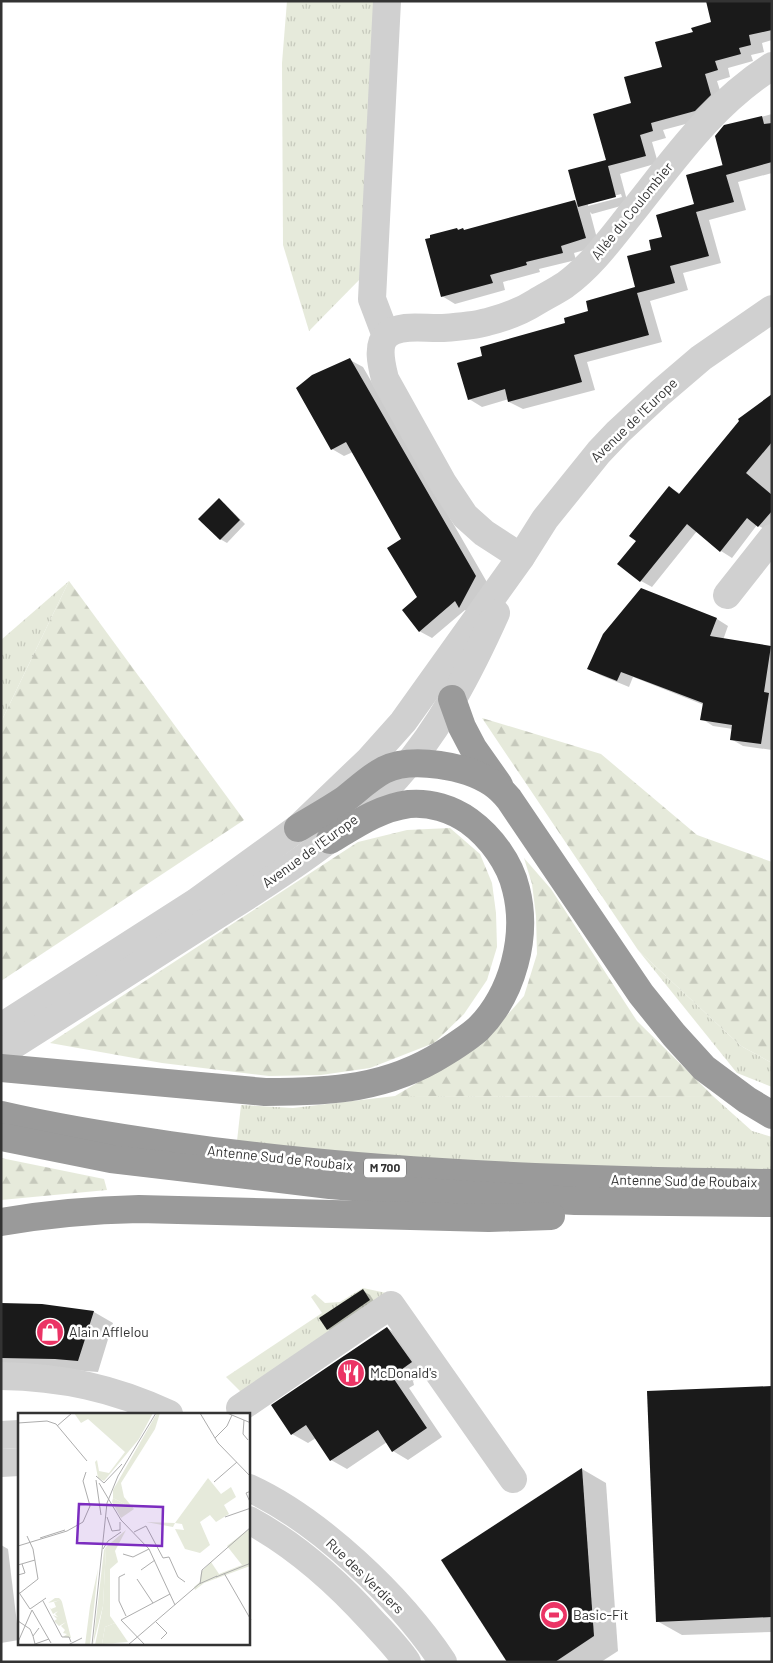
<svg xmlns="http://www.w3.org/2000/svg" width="773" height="1663" viewBox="0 0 773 1663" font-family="Barlow,sans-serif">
	<defs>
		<pattern id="grass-tufts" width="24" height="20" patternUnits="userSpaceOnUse" patternTransform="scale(1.25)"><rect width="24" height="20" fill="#e6eadb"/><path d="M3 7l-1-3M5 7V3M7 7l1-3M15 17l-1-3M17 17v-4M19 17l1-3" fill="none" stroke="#c6c9bc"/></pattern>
		<pattern id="forest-firs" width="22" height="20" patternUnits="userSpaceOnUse" patternTransform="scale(1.25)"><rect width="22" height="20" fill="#e6eadb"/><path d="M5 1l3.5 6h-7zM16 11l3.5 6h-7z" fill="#c6c9bc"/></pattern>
	</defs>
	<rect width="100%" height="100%" fill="#fff"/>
	<g fill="url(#grass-tufts)">
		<polygon points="287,1 381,1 363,276 309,331 283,245 282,63"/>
		<polygon points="69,581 1,722 1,640"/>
		<polygon points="638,950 741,1046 772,1063 772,1087 737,1073"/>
		<polygon points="395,1096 714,1097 752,1131 772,1137 772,1171 448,1162 237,1141 241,1105 293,1108"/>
		<polygon points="363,1288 391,1294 244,1395 226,1377 322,1313 311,1297 315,1294 325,1303 340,1302"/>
	</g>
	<g fill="url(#forest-firs)">
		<polygon points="69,581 244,820 1,981 1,722"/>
		<polygon points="482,718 601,754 697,835 772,862 772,1063 741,1046 638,950"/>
		<polygon points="450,828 480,854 492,883 496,913 497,947 487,980 464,1014 434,1043 370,1068 321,1075 269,1076 162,1063 50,1043 358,842 407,830"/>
		<polygon points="524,858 551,889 637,1021 714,1097 395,1096 481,1045 524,996 537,954 536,916 532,884"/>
		<polygon points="1,1158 104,1179 107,1190 1,1200"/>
	</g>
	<g fill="#0003" fill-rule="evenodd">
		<path d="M772 1V40L762 43 764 52 751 55 753 61 728 68 730 77 717 81 724 103 708 118 663 130 666 138 652 142 658 163 620 174 628 204 592 214 590 212 599 246 574 253 576 260 539 269 540 272 503 282 505 290 455 304 442 296 457 229 465 231 575 202 578 203 607 161 633 104 694 33ZM621 194 622 197 588 206V203Z"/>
		<polygon points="772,114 772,173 738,182 746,210 709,220 721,263 683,273 688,290 650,301 662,342 587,362 595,390 523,409 509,402 509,399 482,407 469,399 484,357 566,324 637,288 653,250 696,205 723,167 725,127"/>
		<polygon points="350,360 363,367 488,584 472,614 465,610 432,638 419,631 419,598 403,539 353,452 344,456 332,449"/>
		<polygon points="772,395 772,530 770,532 757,525 732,558 721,551 697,531 652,587 641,581 638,541 670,488 681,494"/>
		<polygon points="219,500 225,504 245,524 227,543 220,539"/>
		<polygon points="641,590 717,619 728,626 723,640 772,648 772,750 743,746 731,739 733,729 713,726 702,719 704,705 633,677 629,687 600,675 589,669"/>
		<polygon points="363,1291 370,1295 376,1304 334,1333 327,1329"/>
		<polygon points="42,1305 94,1312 113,1323 98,1372 45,1368 1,1370 1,1306"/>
		<polygon points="387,1328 403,1337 426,1371 413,1381 414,1385 409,1388 442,1437 408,1460 393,1451 387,1442 347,1469 331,1460 316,1438 308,1443 292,1434 273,1406"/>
		<polygon points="772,1387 772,1632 682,1635 657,1621"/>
		<polygon points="582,1469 606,1483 618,1651 601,1662 509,1662"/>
		<polygon points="1,1545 8,1549 19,1640 1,1643"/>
	</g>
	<g fill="#1a1a1a">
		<polygon points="706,1 772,1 772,30 749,35 751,45 739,48 741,54 715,61 718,70 705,74 711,95 695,111 651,123 653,131 640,135 646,156 608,166 616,197 578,207 568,170 606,160 593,114 631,103 624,77 662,67 655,42 693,32 691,28 711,22"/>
		<polygon points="762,116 764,124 772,123 772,162 726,175 734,202 696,212 709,256 670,266 675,283 637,293 649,335 574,355 582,382 508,402 505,389 468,400 457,363 482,356 480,347 565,323 564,318 588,311 586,301 635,287 627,256 651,250 649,240 662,237 656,215 694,204 686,175 723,165 723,167 715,136 724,125"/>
		<polygon points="575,200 586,238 561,246 563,253 526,262 527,265 490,275 493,283 441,297 425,239 430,238 430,235 457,228 458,230 463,228 464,230"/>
		<polygon points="350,358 476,576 459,608 455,601 419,632 402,610 417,597 387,548 401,539 346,442 331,450 296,388 312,375"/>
		<polygon points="772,394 772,442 746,473 772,495 772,511 758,527 747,518 720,552 687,524 640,582 617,564 636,541 629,536 669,486 679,494 739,421 738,419"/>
		<polygon points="219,498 240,520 220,540 198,519"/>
		<polygon points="641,588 717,618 710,636 771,646 764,692 769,693 761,744 730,740 732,725 700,720 703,703 621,672 617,681 587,669 603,634"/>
		<polygon points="363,1289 370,1300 327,1330 319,1318"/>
		<polygon points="1,1303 42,1304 94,1311 78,1361 55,1359 1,1358"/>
		<polygon points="387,1327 412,1362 398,1372 399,1376 394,1379 427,1428 392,1452 378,1430 330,1461 306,1425 291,1435 271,1405"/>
		<polygon points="772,1386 772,1617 656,1622 647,1391"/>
		<polygon points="582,1468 594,1636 555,1662 507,1662 441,1560"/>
	</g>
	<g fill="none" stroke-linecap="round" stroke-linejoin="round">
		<g stroke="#d0d0d0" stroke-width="28">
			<polyline points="386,336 372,299 387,1"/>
			<path d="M521 557 484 533 465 516 443 483 385 379C382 367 376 345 387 335 400 323 426 329 442 328 457 327 473 326 487 322 503 318 522 311 536 302 546 296 556 291 565 285 591 266 610 240 629 216 674 160 710 106 772 66"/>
			<polyline points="727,595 772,538"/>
			<polyline points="1,1027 196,902 298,828 369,760 403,722 521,557 545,519 599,452 618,432 660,393 701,358 772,309"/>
			<path d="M1 1053C70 1009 140 965 208 921 275 878 344 837 397 777 440 729 470 671 496 613"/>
			<path d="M1 1376C61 1377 114 1388 169 1414"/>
			<polyline points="240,1408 391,1305 513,1479"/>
			<polyline points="1,1435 19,1434"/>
			<polyline points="1,1463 19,1462"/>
			<path d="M249 1488C319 1520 400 1597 443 1662"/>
			<path d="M249 1520C297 1546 336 1581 372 1621 384 1634 397 1647 407 1662"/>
		</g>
		<g stroke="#9a9a9a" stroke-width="28">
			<polyline points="452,699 462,727 473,748 499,785"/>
			<path d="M298 828C313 819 329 810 344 800 357 790 369 778 384 770 412 756 467 766 492 783 498 787 504 793 509 799L641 994 674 1035 704 1068 747 1100 772 1115"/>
			<path d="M1 1068 265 1092C331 1092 387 1089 444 1053 455 1046 468 1038 478 1029 513 994 528 936 516 889 510 863 491 837 469 821 452 809 430 802 409 804 379 808 355 825 330 840"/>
			<path d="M1 1115C57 1128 113 1137 170 1145 369 1174 571 1180 772 1183"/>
			<polyline points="1,1137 111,1159 330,1185 389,1190 575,1201 772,1203"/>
			<path d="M1 1222C47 1214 92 1210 139 1209L489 1218 551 1216"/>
		</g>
	</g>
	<defs>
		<g id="shop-disc" transform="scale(1.4375)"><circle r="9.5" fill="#eb3465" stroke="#fff"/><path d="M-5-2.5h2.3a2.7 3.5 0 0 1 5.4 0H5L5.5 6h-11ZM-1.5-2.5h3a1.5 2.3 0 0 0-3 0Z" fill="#fff"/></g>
		<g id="restaurant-disc" transform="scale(1.4375)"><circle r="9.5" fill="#eb3465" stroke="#fff"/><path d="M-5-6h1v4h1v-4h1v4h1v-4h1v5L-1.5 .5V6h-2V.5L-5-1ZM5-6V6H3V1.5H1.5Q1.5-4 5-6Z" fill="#fff"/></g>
		<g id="stadium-disc" transform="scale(1.4375)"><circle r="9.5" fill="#eb3465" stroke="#fff"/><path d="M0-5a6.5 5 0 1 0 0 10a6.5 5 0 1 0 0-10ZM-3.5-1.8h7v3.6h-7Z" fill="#fff"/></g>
	</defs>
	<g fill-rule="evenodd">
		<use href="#shop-disc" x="50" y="1332"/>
		<use href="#restaurant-disc" x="351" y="1373"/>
		<use href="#stadium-disc" x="554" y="1615"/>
	</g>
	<g text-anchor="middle" stroke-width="5" stroke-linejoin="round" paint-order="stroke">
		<rect fill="#fff" stroke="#707070" stroke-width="1" x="364" y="1158.5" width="42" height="19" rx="4"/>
		<g font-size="12" font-weight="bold" fill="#333">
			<text x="385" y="1172">M 700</text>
		</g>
		<g font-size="14" fill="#333" stroke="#fff">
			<text transform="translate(632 211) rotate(-51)" y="5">Allée du Coulombier</text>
			<text transform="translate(634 420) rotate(-44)" y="5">Avenue de l'Europe</text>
			<text transform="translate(310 851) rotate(-36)" y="5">Avenue de l'Europe</text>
			<text transform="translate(280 1158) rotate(6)" y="5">Antenne Sud de Roubaix</text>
			<text transform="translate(684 1181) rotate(1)" y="5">Antenne Sud de Roubaix</text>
			<text transform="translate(365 1576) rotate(44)" y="5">Rue des Verdiers</text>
		</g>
		<g font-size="14" fill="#333" stroke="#fff" text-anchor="start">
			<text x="69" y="1337">Alain Afflelou</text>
			<text x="370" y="1378">McDonald's</text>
			<text x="573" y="1620">Basic-Fit</text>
		</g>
	</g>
	<g transform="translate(18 1413)">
		<rect width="232" height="232" fill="#fff"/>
		<path d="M56 0H135L121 26 86 68 80 65 77 49 79 47 81 58 91 60 107 39 70 6 63 10ZM139 0H142L137 16 103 70 106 84 116 96 95 85V77ZM190 65 203 81 213 74 218 84 206 92 211 101 198 109 192 102 182 109 192 132 182 140 167 136 157 116 166 117 164 111 157 110 155 114 128 109 157 110ZM232 115V153L186 170 177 177 176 174 182 169 183 159 193 149 201 161 224 152 209 133ZM88 134 85 193 75 232 86 137ZM37 185H41L43 187 44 189 53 225 45 224 49 221 45 220 47 217 43 213 48 209 41 213 36 208 39 206 35 202 40 204 37 201 40 198 35 201 31 193 33 196 38 194 36 189 43 187 30 190ZM97 210 110 229 84 231 87 214Z" fill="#e6eadb"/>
		<path d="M95 85 116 96 103 105 94 89ZM108 117 97 138 100 149 92 156V203L97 210 87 214 84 231 110 230 77 232 85 193 88 134ZM80 156 72 232H67L72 193Z" fill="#e6eadb"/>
		<path fill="none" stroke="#adadad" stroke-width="1" d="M182 0 200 30 233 64M209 0 233 10M226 7 225 21 230 27M0 10 29 8 38 11 69 48M39 13 54 0M197 25 209 13 214 2M78 63 86 70 104 51M78 67 83 102M196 69 219 49M81 70 103 107 131 136 157 192M233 78 228 80 233 91M89 104 94 118 102 117V109M207 104 233 95M116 119 128 113 145 145 151 144 160 164 167 169M22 125 47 117M0 133 49 118 65 109 72 93 65 68 68 59M85 136 90 128 103 119M105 141 115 144 131 136M0 152 17 147M123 157 137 147M206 160 233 207M107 161 101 164V188L108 203M0 162 7 160 4 151M198 164 233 150M119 166 135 190M182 171 184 157 233 114M0 178 12 196 28 185M2 180 20 166 15 136 9 123M25 188 44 224H51L53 229M0 208 12 216 15 223M138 209 149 220 143 226M21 215 15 223 17 231 31 226M0 229 14 197 33 230M50 232 64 225M74 232 89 90 100 63 138 0M110 232 181 171 199 163M127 232 103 207 152 181"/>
		<path fill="#7b2cbf" fill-opacity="0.15" stroke="#7b2cbf" stroke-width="2.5" d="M61 91 145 94 144 133 59 130Z"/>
		<rect width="232" height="232" fill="none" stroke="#333" stroke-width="2.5"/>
	</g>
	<rect width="773" height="1663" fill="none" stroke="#333333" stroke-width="5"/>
</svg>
